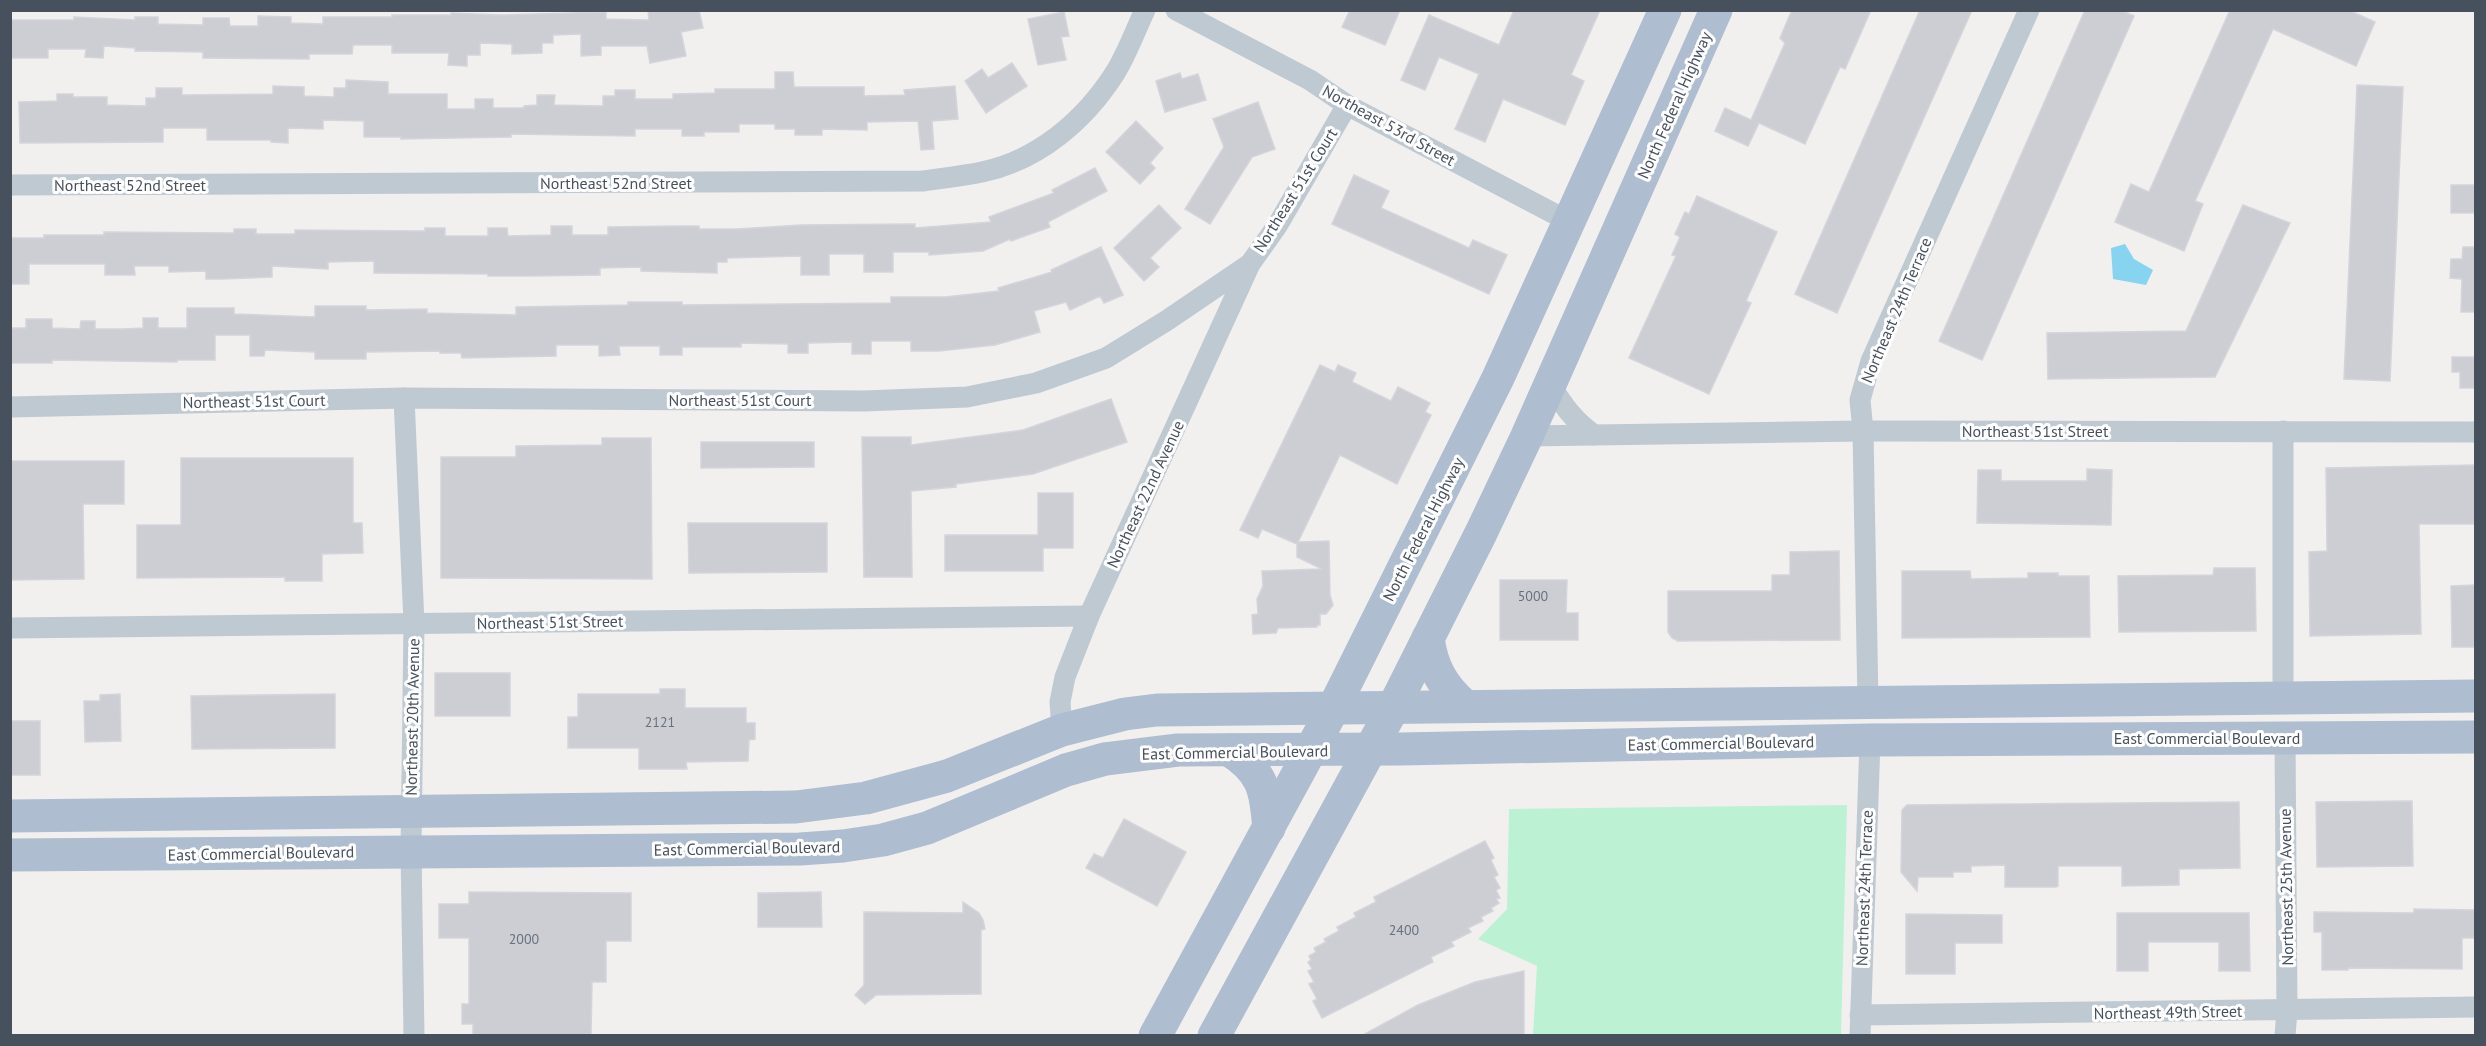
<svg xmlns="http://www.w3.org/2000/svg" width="2486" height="1046" viewBox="0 0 2486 1046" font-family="'PT Sans',sans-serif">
	<rect width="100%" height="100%" fill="#f2efef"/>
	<polygon fill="#bcf1d4" points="1847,805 1841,1035 1533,1035 1537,966 1478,939 1507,909 1509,809"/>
	<polygon fill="#87d4f0" points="2125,244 2134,259 2153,270 2146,285 2113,279 2111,248"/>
	<g fill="#ccced4" stroke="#d3d5db" stroke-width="1.5">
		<polygon points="648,10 699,10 703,28 681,32 686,56 650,63 647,46 601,46 601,55 581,56 581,34 553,35 553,43 542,43 542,53 512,54 512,44 480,43 480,55 467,55 467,66 448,65 449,53 392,53 392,45 353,45 352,54 309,54 309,59 203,58 203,52 135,51 135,48 104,46 103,58 85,57 86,49 48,49 48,58 10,58 10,20 74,20 74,17 135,20 135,17 158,17 158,24 203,25 203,18 229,18 230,26 258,26 258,16 291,17 291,23 323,24 323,17 392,17 392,15 451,15 451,13 500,15 606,12 606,19 649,20"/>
		<polygon points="1350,10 1400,10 1385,45 1342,27"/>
		<polygon points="1514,10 1600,10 1571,75 1584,81 1565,125 1503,99 1485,142 1455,129 1479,74 1439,57 1425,90 1401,80 1429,15 1499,45"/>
		<polygon points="1792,10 1871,10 1845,69 1840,67 1805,144 1759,123 1748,146 1715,131 1725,108 1751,120 1785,43 1780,38"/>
		<polygon points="1920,10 1972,10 1837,313 1795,294"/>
		<polygon points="2085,10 2120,10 2134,16 1982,360 1939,341"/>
		<polygon points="2230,10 2348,10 2375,22 2356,66 2273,29 2195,201 2203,204 2184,251 2115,222 2131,184 2149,192"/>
		<polygon points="1064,12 1069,36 1061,37 1066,60 1038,65 1028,19"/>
		<polygon points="1012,63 1027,86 986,113 965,81 982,69 988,78"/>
		<polygon points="775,72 793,72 794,87 864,87 864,96 905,95 904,90 955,86 958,119 932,121 934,149 921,150 918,121 867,122 867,130 822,129 822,135 795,135 795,129 775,129 775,124 739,124 739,132 704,132 704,136 682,136 682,129 635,129 635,136 511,134 511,137 401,139 401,137 364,137 364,121 323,120 323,129 288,128 288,143 271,142 271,140 207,140 207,128 163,128 163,142 20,143 19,102 57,101 57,94 73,94 73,97 107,97 107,105 146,106 146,98 156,98 156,88 182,88 182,95 273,94 273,86 304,87 304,96 334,97 334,88 346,88 346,80 388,82 388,94 447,94 447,109 475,109 475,99 493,99 493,108 524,108 524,106 537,105 537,95 555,95 554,105 603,106 603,96 615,96 615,90 635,90 635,99 673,99 673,94 715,93 715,89 775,89"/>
		<polygon points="1180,73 1182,79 1198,74 1206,100 1165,112 1156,81"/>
		<polygon points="2357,85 2403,87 2390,381 2344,379"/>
		<polygon points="1258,102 1275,149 1252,157 1210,224 1185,209 1224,147 1213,119"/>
		<polygon points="1136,121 1163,148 1150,163 1155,168 1140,184 1106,152"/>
		<polygon points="1095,168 1107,191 1048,222 1050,227 1011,241 1010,239 983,251 929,255 929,252 893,252 893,272 864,272 864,254 829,254 829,275 801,275 801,256 727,258 727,262 717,262 717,273 641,271 641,267 600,268 600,275 534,276 488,276 488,274 374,273 374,261 328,262 328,269 272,266 272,277 222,279 206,279 206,271 169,272 169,266 134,266 135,275 105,275 105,264 29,264 29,284 10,284 10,238 44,238 44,235 104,235 104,232 234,233 234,229 256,229 256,234 295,234 295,230 425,231 425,228 445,228 445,236 488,236 488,228 507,228 508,236 551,235 551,226 572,226 572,235 608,235 608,227 674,226 699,226 699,229 737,229 801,225 915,224 915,228 991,222 989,217 1054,193 1052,190"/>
		<polygon points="1354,175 1389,191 1381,208 1469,248 1473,240 1507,255 1489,294 1332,224"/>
		<rect x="2451" y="185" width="24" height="28"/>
		<polygon points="1697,196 1777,232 1746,301 1751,303 1709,394 1629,358 1676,256 1672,255 1680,237 1675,234 1685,212 1689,214"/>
		<polygon points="1159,205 1181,228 1150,258 1159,267 1144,281 1114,248"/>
		<polygon points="2243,205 2290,223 2215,377 2048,379 2047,333 2186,331"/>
		<polygon points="1101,247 1123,295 1104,303 1100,296 1070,310 1066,302 1034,311 1040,332 995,345 939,351 911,351 911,341 871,341 871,354 852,354 852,342 808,343 808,353 788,353 788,344 741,343 741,347 682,347 682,355 660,355 660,346 619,346 620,355 599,356 599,345 556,345 556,356 462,358 461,353 440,353 440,351 366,352 366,359 315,359 315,352 265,350 264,356 250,356 250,335 215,335 215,360 177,360 177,362 52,360 52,363 10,363 10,328 26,328 26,319 52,319 52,328 80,329 81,321 95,321 95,329 123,329 143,328 143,318 158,318 158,328 187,328 187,308 234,308 234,314 315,317 315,306 366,306 366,310 427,309 427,313 516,315 516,307 628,305 628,302 682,302 682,305 891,303 891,297 945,297 999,291 998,288 1052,272 1051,270"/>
		<polygon points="2463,247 2475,247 2475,312 2461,312 2462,279 2450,278 2451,259 2462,259"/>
		<polygon points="2452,357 2475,357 2475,388 2460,388 2460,372 2452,372"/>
		<polygon points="1320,365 1335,372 1338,365 1356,373 1352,382 1391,401 1398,387 1430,403 1425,412 1431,415 1397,484 1340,455 1298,542 1329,541 1330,595 1333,605 1326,614 1320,614 1320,625 1317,625 1317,627 1278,628 1276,633 1253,634 1252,615 1258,614 1257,599 1263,586 1262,571 1322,569 1297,557 1297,544 1262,529 1258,538 1240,530"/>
		<polygon points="1111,399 1127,442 1033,474 956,484 956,487 911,491 912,577 864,577 862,437 911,437 911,445 1023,430"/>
		<polygon points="602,438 651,438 652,579 441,578 441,457 516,457 516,446 602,445"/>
		<polygon points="701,442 814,442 814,467 701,468"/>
		<polygon points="181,458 353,458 353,523 362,523 363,553 322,554 322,581 285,581 285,577 137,578 137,525 181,525"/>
		<polygon points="10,461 124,461 124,504 83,504 84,579 10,580"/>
		<polygon points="2475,465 2475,524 2419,524 2421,634 2310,636 2309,552 2327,551 2326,468"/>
		<polygon points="2087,469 2112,470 2111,525 1977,523 1978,470 2001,470 2001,481 2087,481"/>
		<polygon points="1038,493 1073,493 1073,548 1043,548 1043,571 945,571 945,535 1038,535"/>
		<polygon points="688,523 827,523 827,572 689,573"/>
		<polygon points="1839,551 1840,640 1678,641 1672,638 1668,632 1668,591 1772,591 1772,575 1790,575 1790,552"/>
		<polygon points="2214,568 2255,568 2256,631 2119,632 2118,576 2213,575"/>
		<polygon points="1902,571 1970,571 1971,579 2028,578 2028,573 2058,573 2058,576 2089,576 2090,637 1902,638"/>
		<polygon points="1500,580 1567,580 1566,613 1578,613 1578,640 1500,640"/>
		<polygon points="2475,585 2475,647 2452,647 2451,586"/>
		<rect x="435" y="673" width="75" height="43"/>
		<polygon points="660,689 685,689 685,708 746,708 746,723 755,723 755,739 749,740 748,761 686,762 687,769 639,769 639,748 568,748 568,717 578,717 578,694 660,694"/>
		<polygon points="120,694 121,741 85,742 84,701 100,701 100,695"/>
		<polygon points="335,694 335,748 192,749 191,696"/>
		<rect x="10" y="721" width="30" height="54"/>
		<polygon points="2412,801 2413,866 2317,867 2316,802"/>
		<polygon points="2239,802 2240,868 2179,869 2179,885 2122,886 2122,866 2058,866 2058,886 2056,887 2005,887 2005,865 1971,866 1971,872 1953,872 1953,877 1918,877 1917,891 1901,872 1902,810 1907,805"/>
		<polygon points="1124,819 1186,852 1157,906 1086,868 1094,854 1103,858"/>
		<polygon points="1485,841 1494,858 1491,860 1498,875 1494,877 1500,888 1496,890 1500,898 1496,899 1499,903 1491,908 1493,911 1481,917 1483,921 1468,928 1471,932 1451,942 1454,946 1431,957 1433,962 1322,1018 1313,1001 1317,999 1309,984 1314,982 1308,971 1312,969 1308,962 1311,960 1309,956 1316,952 1314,948 1326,942 1324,939 1339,931 1337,927 1356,917 1354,913 1376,902 1374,897"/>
		<polygon points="469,892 631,893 631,941 606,941 606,982 592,982 591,1035 473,1035 473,1024 462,1024 462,1004 469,1004 469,938 439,938 439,904 469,904"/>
		<polygon points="821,892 822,927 758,927 758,893"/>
		<polygon points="963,902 979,913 983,920 985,929 981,930 981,994 876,995 865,1004 855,995 864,985 864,912 963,913"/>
		<polygon points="2414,909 2475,910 2475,938 2462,938 2462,969 2348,968 2348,970 2322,970 2322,932 2314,932 2314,912 2414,913"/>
		<polygon points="2117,913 2249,913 2250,971 2219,971 2219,942 2148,942 2148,971 2117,971"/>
		<polygon points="1906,914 2002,915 2002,943 1955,943 1955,974 1906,974"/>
		<polygon points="1524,971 1524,1035 1363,1035 1418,1005 1475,982"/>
	</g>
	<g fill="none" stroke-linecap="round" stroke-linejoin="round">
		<g stroke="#bfc9d2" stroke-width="21">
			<polyline points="1176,10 1310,80 1347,105 1570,222"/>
			<path d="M10 185 923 181C943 178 963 176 982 172 1039 160 1085 120 1115 73 1127 54 1135 31 1145 10"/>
			<path d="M1550 384C1563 405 1573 420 1594 435"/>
			<polyline points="404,398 414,623 411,851 414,1036"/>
			<polyline points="10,407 404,398 864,401 967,397 1036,383 1106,358 1166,321 1250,264 1277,226 1347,105"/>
			<polyline points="1527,436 1863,431 2476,432"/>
			<polyline points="10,628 1089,616"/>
			<polyline points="2283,698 2283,431"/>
			<polyline points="1868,703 1863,431 1860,400 1871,361 2029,10"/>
			<polyline points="1062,730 1060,702 1065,677 1089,616 1250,264"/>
			<polyline points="2285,738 2287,1010 2285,1036"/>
			<polyline points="1860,1015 2476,1007"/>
			<polyline points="1860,1036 1870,740"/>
		</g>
		<g stroke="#aebdcf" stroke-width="33">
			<path d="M1428 638C1432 667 1442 686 1465 706"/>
			<path d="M1229 750C1264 772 1265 790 1269 828"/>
			<polyline points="10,816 796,807 866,798 947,776 1062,730 1125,714 1157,710 2476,696"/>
			<polyline points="10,855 800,849 843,846 883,840 927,828 1066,770 1105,759 1178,750 1401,749 1870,740 2476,737"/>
			<polyline points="1155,1036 1333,709 1498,378 1665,10"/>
			<polyline points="1214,1036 1393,708 1481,533 1527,436 1716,10"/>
		</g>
	</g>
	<g text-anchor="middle" stroke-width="6" stroke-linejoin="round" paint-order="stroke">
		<g font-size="14" fill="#68707c">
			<text x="1533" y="601">5000</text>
			<text x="660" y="727">2121</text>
			<text x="1404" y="935">2400</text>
			<text x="524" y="944">2000</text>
		</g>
		<g font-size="16" fill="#47515e" stroke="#fff">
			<text transform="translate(1674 105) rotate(-66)" y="6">North Federal Highway</text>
			<text transform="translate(1389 125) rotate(29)" y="6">Northeast 53rd Street</text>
			<text x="616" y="189">Northeast 52nd Street</text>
			<text x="130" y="191">Northeast 52nd Street</text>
			<text transform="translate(1295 190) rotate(-58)" y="6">Northeast 51st Court</text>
			<text transform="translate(1896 310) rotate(-67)" y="6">Northeast 24th Terrace</text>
			<text x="740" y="406">Northeast 51st Court</text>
			<text transform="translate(254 401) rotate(-1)" y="6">Northeast 51st Court</text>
			<text x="2035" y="437">Northeast 51st Street</text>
			<text transform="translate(1145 494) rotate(-65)" y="6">Northeast 22nd Avenue</text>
			<text transform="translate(1423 529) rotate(-63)" y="6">North Federal Highway</text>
			<text transform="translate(550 622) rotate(-1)" y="6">Northeast 51st Street</text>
			<text transform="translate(412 717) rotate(-89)" y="6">Northeast 20th Avenue</text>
			<text x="2207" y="744">East Commercial Boulevard</text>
			<text transform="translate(1721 743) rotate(-1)" y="6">East Commercial Boulevard</text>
			<text transform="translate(1235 752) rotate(-1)" y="6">East Commercial Boulevard</text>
			<text transform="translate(747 848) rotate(-1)" y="6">East Commercial Boulevard</text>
			<text transform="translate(261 853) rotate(-1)" y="6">East Commercial Boulevard</text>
			<text transform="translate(2286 887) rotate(-91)" y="6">Northeast 25th Avenue</text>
			<text transform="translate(1864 888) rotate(-88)" y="6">Northeast 24th Terrace</text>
			<text transform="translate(2168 1012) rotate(-1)" y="6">Northeast 49th Street</text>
		</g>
	</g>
	<rect width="2486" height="1046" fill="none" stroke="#47515e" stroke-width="24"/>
</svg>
